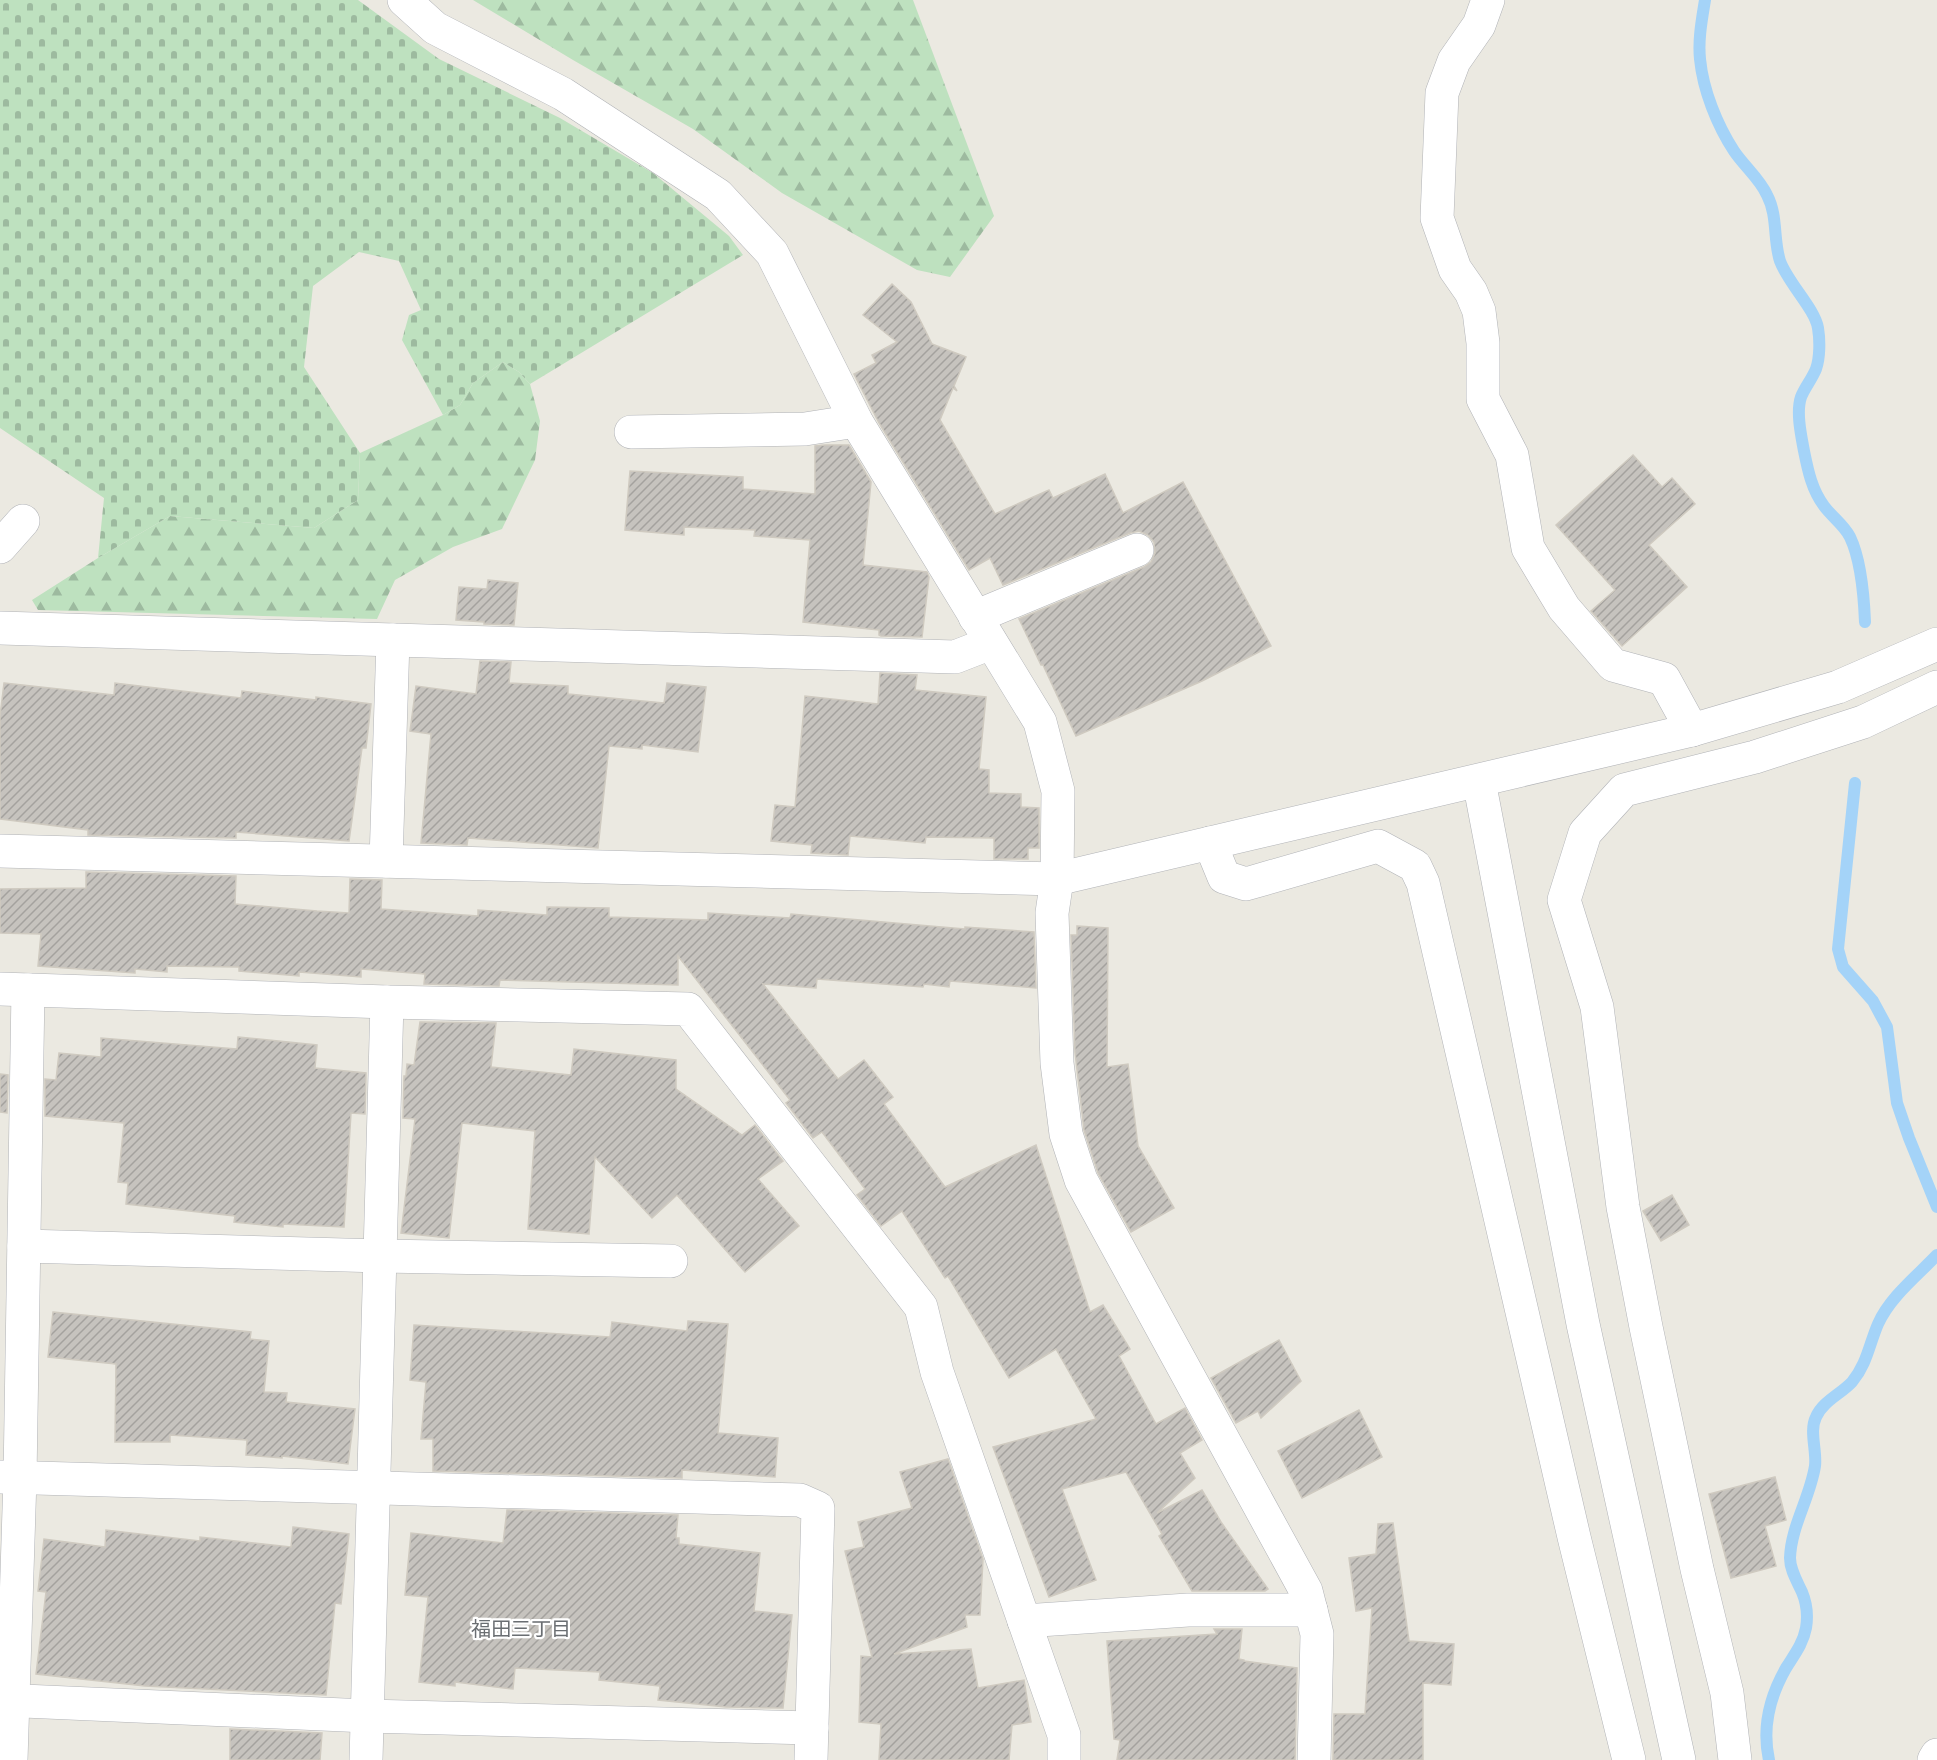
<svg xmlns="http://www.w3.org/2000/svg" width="1937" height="1760" viewBox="0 0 1937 1760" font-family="'Nunito Sans','Noto Sans JP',sans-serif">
	<defs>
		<pattern id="forest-firs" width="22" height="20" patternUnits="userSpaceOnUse" patternTransform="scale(1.5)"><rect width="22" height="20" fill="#bee1bf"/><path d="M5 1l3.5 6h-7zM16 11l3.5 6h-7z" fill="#9dba9f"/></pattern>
		<pattern id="cemetery-stones" width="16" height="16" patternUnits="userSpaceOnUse" patternTransform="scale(1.5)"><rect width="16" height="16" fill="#bee1bf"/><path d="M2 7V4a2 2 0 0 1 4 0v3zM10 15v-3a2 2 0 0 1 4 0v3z" fill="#9dba9f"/></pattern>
		<pattern id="building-hatch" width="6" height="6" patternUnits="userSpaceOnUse" patternTransform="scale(1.5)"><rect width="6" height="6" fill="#c6c3be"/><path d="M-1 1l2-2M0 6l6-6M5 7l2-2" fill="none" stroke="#a4a29e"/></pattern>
	</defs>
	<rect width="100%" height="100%" fill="#ebe9e1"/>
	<g fill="url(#forest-firs)">
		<polygon points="473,0 913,0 994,216 950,277 917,270 782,193 693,129 573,60"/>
		<polygon points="503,362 519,372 530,384 540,421 535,460 502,529 453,547 395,580 377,619 38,610 32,600 98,558 170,516 314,528 358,500 360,453 443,415 460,405 473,383"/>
	</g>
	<polygon fill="url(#cemetery-stones)" points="0,0 358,0 439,59 560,118 653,173 729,236 743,255 530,384 519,372 503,362 473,383 460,405 443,415 402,340 409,315 421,310 399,261 359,252 313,286 304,367 360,453 358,500 314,528 170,516 98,558 104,498 0,428"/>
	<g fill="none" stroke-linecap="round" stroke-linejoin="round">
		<g stroke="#a4d3f8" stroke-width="12">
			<path d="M1705 0C1702 19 1698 39 1700 59 1703 90 1717 125 1734 151 1744 166 1760 179 1767 195 1778 216 1773 239 1780 261 1788 283 1815 309 1818 328 1820 340 1820 358 1816 369 1812 379 1805 387 1801 397 1796 412 1801 435 1804 451 1808 471 1812 490 1824 506 1832 517 1844 525 1850 537 1861 560 1864 597 1865 622"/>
			<polyline points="1855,783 1838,949 1843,967 1873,1001 1887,1027 1897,1103 1909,1138 1937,1207"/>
			<path d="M1769 1760C1762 1728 1770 1696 1786 1668 1794 1655 1803 1644 1806 1628 1808 1616 1807 1604 1802 1592 1797 1581 1790 1570 1790 1558 1791 1526 1810 1498 1815 1466 1817 1451 1809 1431 1816 1417 1823 1401 1841 1394 1852 1382 1867 1364 1869 1345 1878 1324 1890 1297 1917 1276 1937 1255"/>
		</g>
	</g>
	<g fill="url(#building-hatch)" stroke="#cfcac0" stroke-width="1.5">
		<polygon points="892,284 911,302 932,344 966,357 954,386 957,391 953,388 940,420 995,514 1049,490 1053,498 1105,474 1123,513 1183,482 1271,646 1202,681 1076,736 1043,665 1041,665 1019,619 1144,567 1151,562 1155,553 1154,542 1148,535 1139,531 1130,533 1003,585 990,558 969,570 879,423 854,374 876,363 872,355 897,342 863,315"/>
		<polygon points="825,445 849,445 871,482 863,565 927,572 929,577 922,637 881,636 879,635 879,630 803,622 810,540 754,536 755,530 684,527 684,535 625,530 630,471 743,477 743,489 815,494 815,446"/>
		<polygon points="1633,455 1662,487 1672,478 1695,504 1649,545 1687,587 1622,646 1591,611 1615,590 1556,525"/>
		<polygon points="488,580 518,583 514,625 484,624 484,622 456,620 459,587 487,589"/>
		<polygon points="480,661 511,662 509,683 568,686 568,694 664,703 667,683 706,687 698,752 642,745 642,749 609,746 598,848 468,838 467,845 421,843 431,734 410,731 416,686 476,694"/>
		<polygon points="880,673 917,675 915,690 986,697 979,769 989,770 989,793 1021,794 1021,807 1039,808 1039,848 1028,848 1028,859 994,859 994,838 926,837 925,843 850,836 848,855 811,853 812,845 771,841 775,805 795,807 805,696 878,704"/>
		<polygon points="4,683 114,695 115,683 241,698 242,691 316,700 316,697 371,704 366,748 362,748 349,841 236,832 236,838 88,835 88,830 0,819 0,716"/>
		<polygon points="86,872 236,876 235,904 317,911 349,913 350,879 382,880 381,909 478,916 478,910 547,915 547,907 609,908 609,917 708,920 708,913 790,918 791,914 965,929 965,927 1034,932 1036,988 950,981 949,987 924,984 923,987 817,979 816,988 763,984 838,1079 864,1060 893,1097 884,1104 945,1187 1036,1145 1090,1312 1103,1305 1130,1349 1119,1356 1156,1424 1185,1408 1202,1440 1180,1453 1195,1478 1157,1513 1202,1490 1221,1522 1268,1589 1265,1591 1192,1591 1159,1536 1162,1534 1126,1472 1062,1489 1096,1580 1049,1597 993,1447 1096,1419 1056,1349 1009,1378 948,1276 945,1278 902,1211 881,1226 857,1195 865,1189 822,1132 813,1138 786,1103 790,1100 678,956 678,985 500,980 499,986 424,984 425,974 361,969 361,977 299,972 299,976 239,971 239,967 167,966 167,972 135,969 135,973 38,966 41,934 0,933 0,889 86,888"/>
		<polygon points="1077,926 1108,928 1107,1067 1128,1064 1138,1146 1174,1208 1131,1232 1098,1173 1084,1130 1075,1052 1071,935 1077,935"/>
		<polygon points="420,1022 496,1023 491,1067 571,1075 574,1049 676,1060 676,1089 742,1135 755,1125 783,1161 758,1179 799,1226 745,1272 677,1195 652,1218 595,1157 589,1234 528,1229 535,1131 462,1123 449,1238 401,1233 415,1119 403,1118 404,1076 406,1076 407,1064 414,1065"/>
		<polygon points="238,1037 317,1045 315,1068 366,1073 365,1114 351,1113 344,1227 283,1224 283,1227 234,1222 235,1216 126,1204 128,1183 118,1182 124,1123 45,1116 45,1079 56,1080 59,1053 101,1057 101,1038 237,1049"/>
		<polygon points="0,1074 8,1075 7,1113 0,1112"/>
		<polygon points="1672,1195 1689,1225 1661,1241 1643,1211"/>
		<polygon points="53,1312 251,1332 250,1339 269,1341 264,1392 287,1393 286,1402 355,1409 348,1464 282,1456 282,1458 246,1455 247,1440 170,1435 170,1442 115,1442 116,1364 48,1357"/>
		<polygon points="688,1321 728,1324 718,1433 778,1438 775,1477 682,1470 682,1478 433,1471 433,1439 421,1439 426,1382 410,1380 414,1325 610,1337 612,1322 687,1331"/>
		<polygon points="1279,1340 1301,1381 1261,1418 1258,1411 1236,1423 1211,1378"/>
		<polygon points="1359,1410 1382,1457 1302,1498 1278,1451"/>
		<polygon points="948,1459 983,1559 980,1615 965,1615 967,1627 894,1654 971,1649 978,1688 1024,1680 1031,1722 1012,1725 1009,1760 879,1760 881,1724 859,1722 861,1656 872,1657 845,1551 864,1547 858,1522 912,1508 900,1472"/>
		<polygon points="1775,1477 1786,1520 1765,1526 1776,1566 1731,1578 1709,1494"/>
		<polygon points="507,1510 678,1515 676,1538 679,1538 679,1544 760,1553 754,1611 792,1615 783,1708 726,1707 658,1700 660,1686 599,1680 600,1672 515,1668 513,1689 455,1682 455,1686 419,1682 428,1597 405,1595 411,1533 503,1543"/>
		<polygon points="1393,1523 1409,1641 1454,1644 1451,1685 1423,1683 1423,1760 1333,1760 1334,1714 1365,1714 1372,1608 1356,1611 1349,1558 1376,1554 1378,1524"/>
		<polygon points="293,1527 349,1534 341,1604 335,1603 326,1695 145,1686 36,1674 46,1592 38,1591 44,1539 105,1547 106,1530 200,1541 200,1537 291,1547"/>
		<polygon points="1214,1629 1242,1629 1239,1659 1244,1660 1244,1661 1297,1668 1295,1760 1117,1760 1120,1740 1114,1739 1107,1641 1217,1634"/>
		<polygon points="230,1729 322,1733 320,1760 230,1760"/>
	</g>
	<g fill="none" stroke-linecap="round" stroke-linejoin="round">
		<g stroke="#b1b3b7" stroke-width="34">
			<g id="minor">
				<polyline points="404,0 435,28 563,94 718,195 772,253 856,421 1040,722 1058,791 1057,879 1052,913 1057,1063 1066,1134 1081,1180 1306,1591 1317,1634 1314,1760"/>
				<polyline points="1488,0 1479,25 1454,61 1442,93 1437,218 1455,269 1471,292 1479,311 1483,343 1483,399 1512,455 1528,548 1564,608 1613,665 1664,679 1692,730"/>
				<polyline points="631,432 805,429 856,421"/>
				<polyline points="0,547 23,521"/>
				<polyline points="975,617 1137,550"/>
				<polyline points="0,628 955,657 991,643"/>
				<polyline points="1210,843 1224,877 1246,884 1378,846 1415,866 1423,883 1574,1537 1629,1760"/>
				<polyline points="0,851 1057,879"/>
				<polyline points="386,861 393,640"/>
				<polyline points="0,989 387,1002 688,1009 921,1307 937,1372 1064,1735 1064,1760"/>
				<polyline points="24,1246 381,1256 671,1261"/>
				<polyline points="0,1477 800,1500 818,1508 811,1760"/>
				<polyline points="1024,1621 1188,1610 1311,1610"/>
				<polyline points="0,1700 367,1716 812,1728"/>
				<polyline points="11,1760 20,1478 28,990"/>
				<polyline points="366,1760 387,1002"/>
				<polyline points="1735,1760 1727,1693 1697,1569 1646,1327 1623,1207 1597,1007 1564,900 1585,833 1624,790 1755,757 1863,722 1937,687"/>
				<polyline points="1934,1760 1937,1755"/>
			</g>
		</g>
		<g stroke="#b1b3b7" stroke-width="34">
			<g id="tertiary">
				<polyline points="1479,781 1583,1324 1679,1760"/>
				<polyline points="1057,879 1692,730 1838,687 1937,644"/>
			</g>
		</g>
		<use href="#minor" stroke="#fff" stroke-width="33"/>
		<use href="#tertiary" stroke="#fff" stroke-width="33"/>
	</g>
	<g text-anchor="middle" stroke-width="4.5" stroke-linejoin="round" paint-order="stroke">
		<g font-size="20" fill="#6a6e72" stroke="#fff">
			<text x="521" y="1636">福田三丁目</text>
		</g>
	</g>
</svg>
